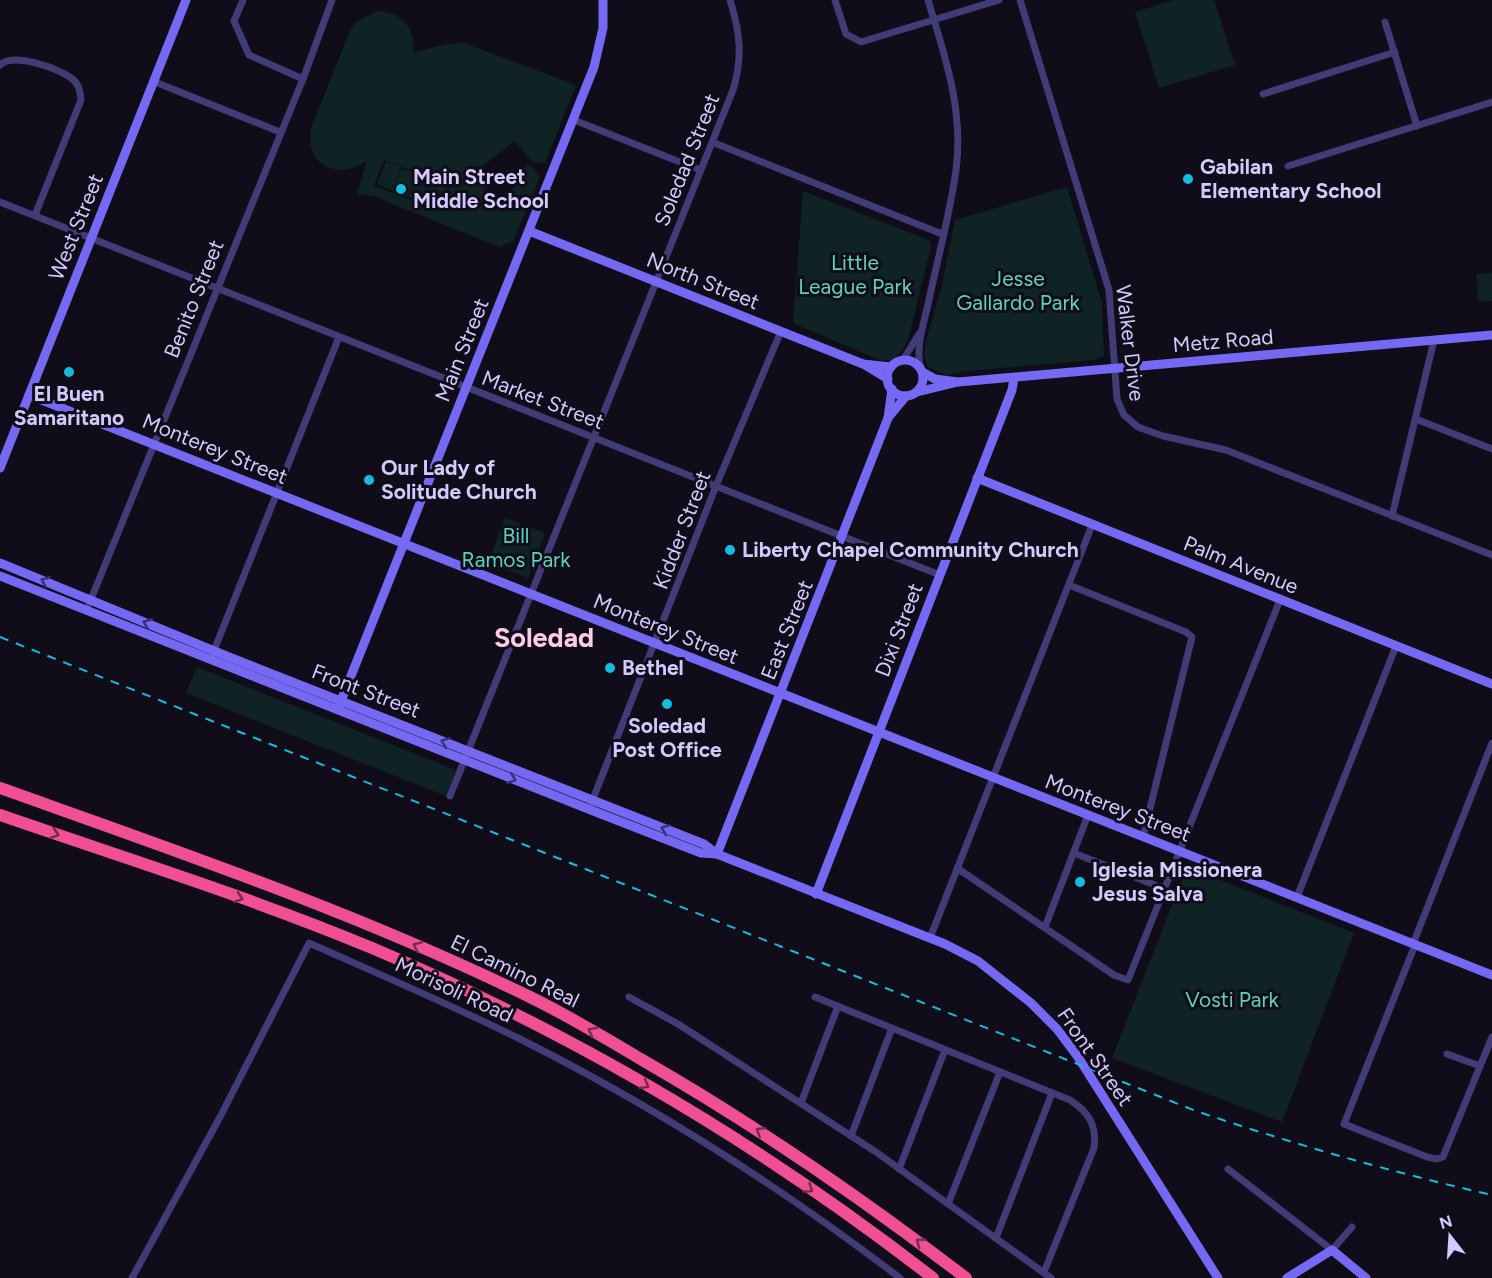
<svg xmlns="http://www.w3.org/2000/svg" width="1492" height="1278" viewBox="0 0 1492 1278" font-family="Figtree,sans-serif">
	<rect width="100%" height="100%" fill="#100c1a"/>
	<g fill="#102324" fill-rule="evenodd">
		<polygon points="1174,0 1214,0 1235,65 1159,88 1135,12"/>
		<path d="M377 11C402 12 416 28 413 53L446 44 464 43 576 85 545 163 532 162 515 141 479 169 490 184 483 191 493 204 515 187 513 184 524 175 521 171 530 164 540 177 514 240 499 247 373 196 357 194 367 161C337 181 302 165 312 125L350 31 356 22ZM384 160 450 185 440 211 374 186Z"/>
		<polygon points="386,162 401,167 392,189 402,168 416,174 407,197 377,184"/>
		<polygon points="417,174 432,180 423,203 408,197"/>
		<polygon points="433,180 448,186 438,209 424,203"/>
		<polygon points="1067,187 1102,303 1104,356 1094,360 965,371 946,375 928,367 924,355 925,344 941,289 955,220"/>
		<path d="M803 191 929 240 931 246 909 336C904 352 895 364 877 359L793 323Z"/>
		<polygon points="1492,273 1492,301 1479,302 1476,274"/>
		<polygon points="505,518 545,533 528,578 488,563"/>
		<polygon points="197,667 456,770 446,796 186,693"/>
		<polygon points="1187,867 1354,933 1282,1122 1112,1058"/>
	</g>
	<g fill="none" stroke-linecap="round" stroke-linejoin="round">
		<g stroke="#413b76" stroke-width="7">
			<polyline points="243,0 234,21 249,55 303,79"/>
			<polyline points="835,0 846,34 861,42 999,0"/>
			<polyline points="1020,0 1109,290 1117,399 1124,415 1138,427 1163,436 1226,450 1492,555"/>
			<polyline points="1385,22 1417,126"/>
			<path d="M0 65C13 52 57 68 71 78 79 83 80 91 81 100L35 215"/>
			<polyline points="155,82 280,132"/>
			<polyline points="1263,94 1395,52"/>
			<polyline points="574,120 700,170"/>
			<polyline points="712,142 942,234"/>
			<polyline points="1288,166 1492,102"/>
			<polyline points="0,202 940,575"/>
			<polyline points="903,360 919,334"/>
			<path d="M920 367C916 343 924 324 929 300 938 257 950 214 956 170 964 111 945 56 928 0"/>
			<polyline points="1416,419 1492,449"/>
			<polyline points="1392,516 1434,340"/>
			<polyline points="1069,585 1186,632 1192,637 1143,837"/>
			<polyline points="89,604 303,79 332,0"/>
			<polyline points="213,653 339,337"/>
			<path d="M450 796 733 90C743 57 740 32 730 0"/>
			<polyline points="591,804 716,486 781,331"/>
			<polyline points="1074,853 1165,889"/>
			<polyline points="957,868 1114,975 1128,980 1280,600"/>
			<polyline points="1297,897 1396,646"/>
			<polyline points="1045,927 1088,815"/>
			<polyline points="930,938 1092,525"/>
			<polyline points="1413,944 1492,743"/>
			<polyline points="1415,945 1344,1124 1427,1157 1437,1159 1443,1157 1492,1037"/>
			<polyline points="629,997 678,1024 876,1152 1051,1278"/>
			<path d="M815 997 1070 1100C1089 1112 1097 1126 1094 1148L1044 1272"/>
			<polyline points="1447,1054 1480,1066"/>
			<polyline points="801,1103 838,1006"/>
			<polyline points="851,1136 892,1028"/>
			<polyline points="899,1169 945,1050"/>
			<polyline points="1228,1169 1332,1250 1352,1227"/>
			<polyline points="948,1204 1000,1072"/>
			<polyline points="996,1238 1052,1093"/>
			<path d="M132 1278 220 1117 309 943C381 975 454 1006 524 1041 657 1108 782 1188 900 1278"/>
		</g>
		<g stroke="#7569f3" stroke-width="9">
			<polyline points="529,231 863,364 888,379"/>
			<circle cx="905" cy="378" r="18"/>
			<polyline points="863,364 891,367"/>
			<polyline points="922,372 935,379 958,382 1492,335"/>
			<polyline points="917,392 958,382"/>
			<polyline points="29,395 1492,975"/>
			<polyline points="888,418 906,396"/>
			<polyline points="0,468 186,0"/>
			<polyline points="977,478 1492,684"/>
			<polyline points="0,563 224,655 704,844 716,853"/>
			<polyline points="0,576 601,814 701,853 717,854 945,944 978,961 1031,1003 1057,1029 1078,1057 1218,1278"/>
			<polyline points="339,706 594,67 603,28 603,0"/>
			<polyline points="717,854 888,418 892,389"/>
			<polyline points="816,894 1012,390 1014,378"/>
			<polyline points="1287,1278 1332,1250 1366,1278"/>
		</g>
		<g stroke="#f04f93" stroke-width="12">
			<path d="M0 788C179 852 358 913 530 997 569 1016 607 1039 644 1061 757 1126 863 1199 966 1278"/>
			<path d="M0 815C124 858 250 897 372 948 571 1032 762 1145 933 1278"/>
		</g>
		<path stroke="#12bede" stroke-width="2" stroke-dasharray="9 8" stroke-linecap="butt" d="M0 637 1196 1111C1293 1144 1391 1172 1492 1195"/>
	</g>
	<defs><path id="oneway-chevron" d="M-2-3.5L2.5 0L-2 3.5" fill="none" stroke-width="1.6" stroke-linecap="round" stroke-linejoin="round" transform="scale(1.5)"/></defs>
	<g stroke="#383171">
		<use href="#oneway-chevron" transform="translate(45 581) rotate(-158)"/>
		<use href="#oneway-chevron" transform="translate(147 623) rotate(-158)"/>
		<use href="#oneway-chevron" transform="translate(445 742) rotate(-159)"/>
		<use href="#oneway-chevron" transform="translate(512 779) rotate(22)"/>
		<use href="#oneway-chevron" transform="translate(665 829) rotate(-159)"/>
	</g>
	<g stroke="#752a50">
		<use href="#oneway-chevron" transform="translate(55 834) rotate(19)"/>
		<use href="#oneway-chevron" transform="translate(239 898) rotate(19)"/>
		<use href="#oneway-chevron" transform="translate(417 946) rotate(-156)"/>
		<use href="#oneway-chevron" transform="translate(592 1031) rotate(-151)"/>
		<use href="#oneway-chevron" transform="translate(645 1085) rotate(30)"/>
		<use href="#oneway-chevron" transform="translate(760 1131) rotate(-148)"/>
		<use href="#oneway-chevron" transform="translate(809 1189) rotate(34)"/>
		<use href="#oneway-chevron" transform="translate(920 1242) rotate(-143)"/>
	</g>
	<g fill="#12bede" stroke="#100c1a" stroke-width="2">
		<circle cx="1188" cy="179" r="6"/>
		<circle cx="401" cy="189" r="6"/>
		<circle cx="69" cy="372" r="6"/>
		<circle cx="369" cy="480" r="6"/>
		<circle cx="730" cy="550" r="6"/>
		<circle cx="610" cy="668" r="6"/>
		<circle cx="667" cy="704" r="6"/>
		<circle cx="1080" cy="882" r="6"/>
	</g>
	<g text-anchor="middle" stroke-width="6" stroke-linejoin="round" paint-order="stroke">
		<g font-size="21" fill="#d2cafb" stroke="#100c1a">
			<text transform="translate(687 160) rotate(-68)" y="7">Soledad Street</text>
			<text transform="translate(76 227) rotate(-68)" y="7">West Street</text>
			<text transform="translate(703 281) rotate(22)" y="7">North Street</text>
			<text transform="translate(194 299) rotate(-68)" y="7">Benito Street</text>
			<text transform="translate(1223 341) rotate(-5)" y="7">Metz Road</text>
			<text transform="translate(1130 343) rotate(83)" y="7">Walker Drive</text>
			<text transform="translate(462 350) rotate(-68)" y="7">Main Street</text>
			<text transform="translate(543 400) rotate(21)" y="7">Market Street</text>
			<text transform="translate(215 449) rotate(22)" y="7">Monterey Street</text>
			<text transform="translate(682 530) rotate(-69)" y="7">Kidder Street</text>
			<text transform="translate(1241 565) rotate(22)" y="7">Palm Avenue</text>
			<text transform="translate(666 629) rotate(22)" y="7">Monterey Street</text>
			<text transform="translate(787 630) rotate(-68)" y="7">East Street</text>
			<text transform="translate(899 630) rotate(-69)" y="7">Dixi Street</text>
			<text transform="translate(366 691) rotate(21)" y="7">Front Street</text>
			<text transform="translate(1118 808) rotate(21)" y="7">Monterey Street</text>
			<text transform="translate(515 971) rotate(26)" y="7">El Camino Real</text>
			<text transform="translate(454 990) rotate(25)" y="7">Morisoli Road</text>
			<text transform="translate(1095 1057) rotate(55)" y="7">Front Street</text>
		</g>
		<g font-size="21" font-weight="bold" fill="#d2cafb" stroke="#100c1a" text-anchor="start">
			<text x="1200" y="174">Gabilan<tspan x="1200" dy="24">Elementary School</tspan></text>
			<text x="413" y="184">Main Street<tspan x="413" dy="24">Middle School</tspan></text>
			<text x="69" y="401" text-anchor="middle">El Buen<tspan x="69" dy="24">Samaritano</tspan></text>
			<text x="381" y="475">Our Lady of<tspan x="381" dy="24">Solitude Church</tspan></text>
			<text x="742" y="557">Liberty Chapel Community Church</text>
			<text x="622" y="675">Bethel</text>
			<text x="667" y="733" text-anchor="middle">Soledad<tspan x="667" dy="24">Post Office</tspan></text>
			<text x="1092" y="877">Iglesia Missionera<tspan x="1092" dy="24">Jesus Salva</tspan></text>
		</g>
		<g font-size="21" fill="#5ed3bc" stroke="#100c1a">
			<text x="855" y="270">Little<tspan x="855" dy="24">League Park</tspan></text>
			<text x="1018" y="286">Jesse<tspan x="1018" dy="24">Gallardo Park</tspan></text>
			<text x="516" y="543">Bill<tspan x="516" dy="24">Ramos Park</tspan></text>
			<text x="1232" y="1007">Vosti Park</text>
		</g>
		<g font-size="27" font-weight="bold" fill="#fbcce7" stroke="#100c1a">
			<text x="544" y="647">Soledad</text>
		</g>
	</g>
	<g transform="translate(1450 1236) rotate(343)" stroke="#100c1a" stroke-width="4.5" paint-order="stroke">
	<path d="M0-4.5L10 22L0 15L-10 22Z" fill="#d2cafb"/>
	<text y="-9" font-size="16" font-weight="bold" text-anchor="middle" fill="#d2cafb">N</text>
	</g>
</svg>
